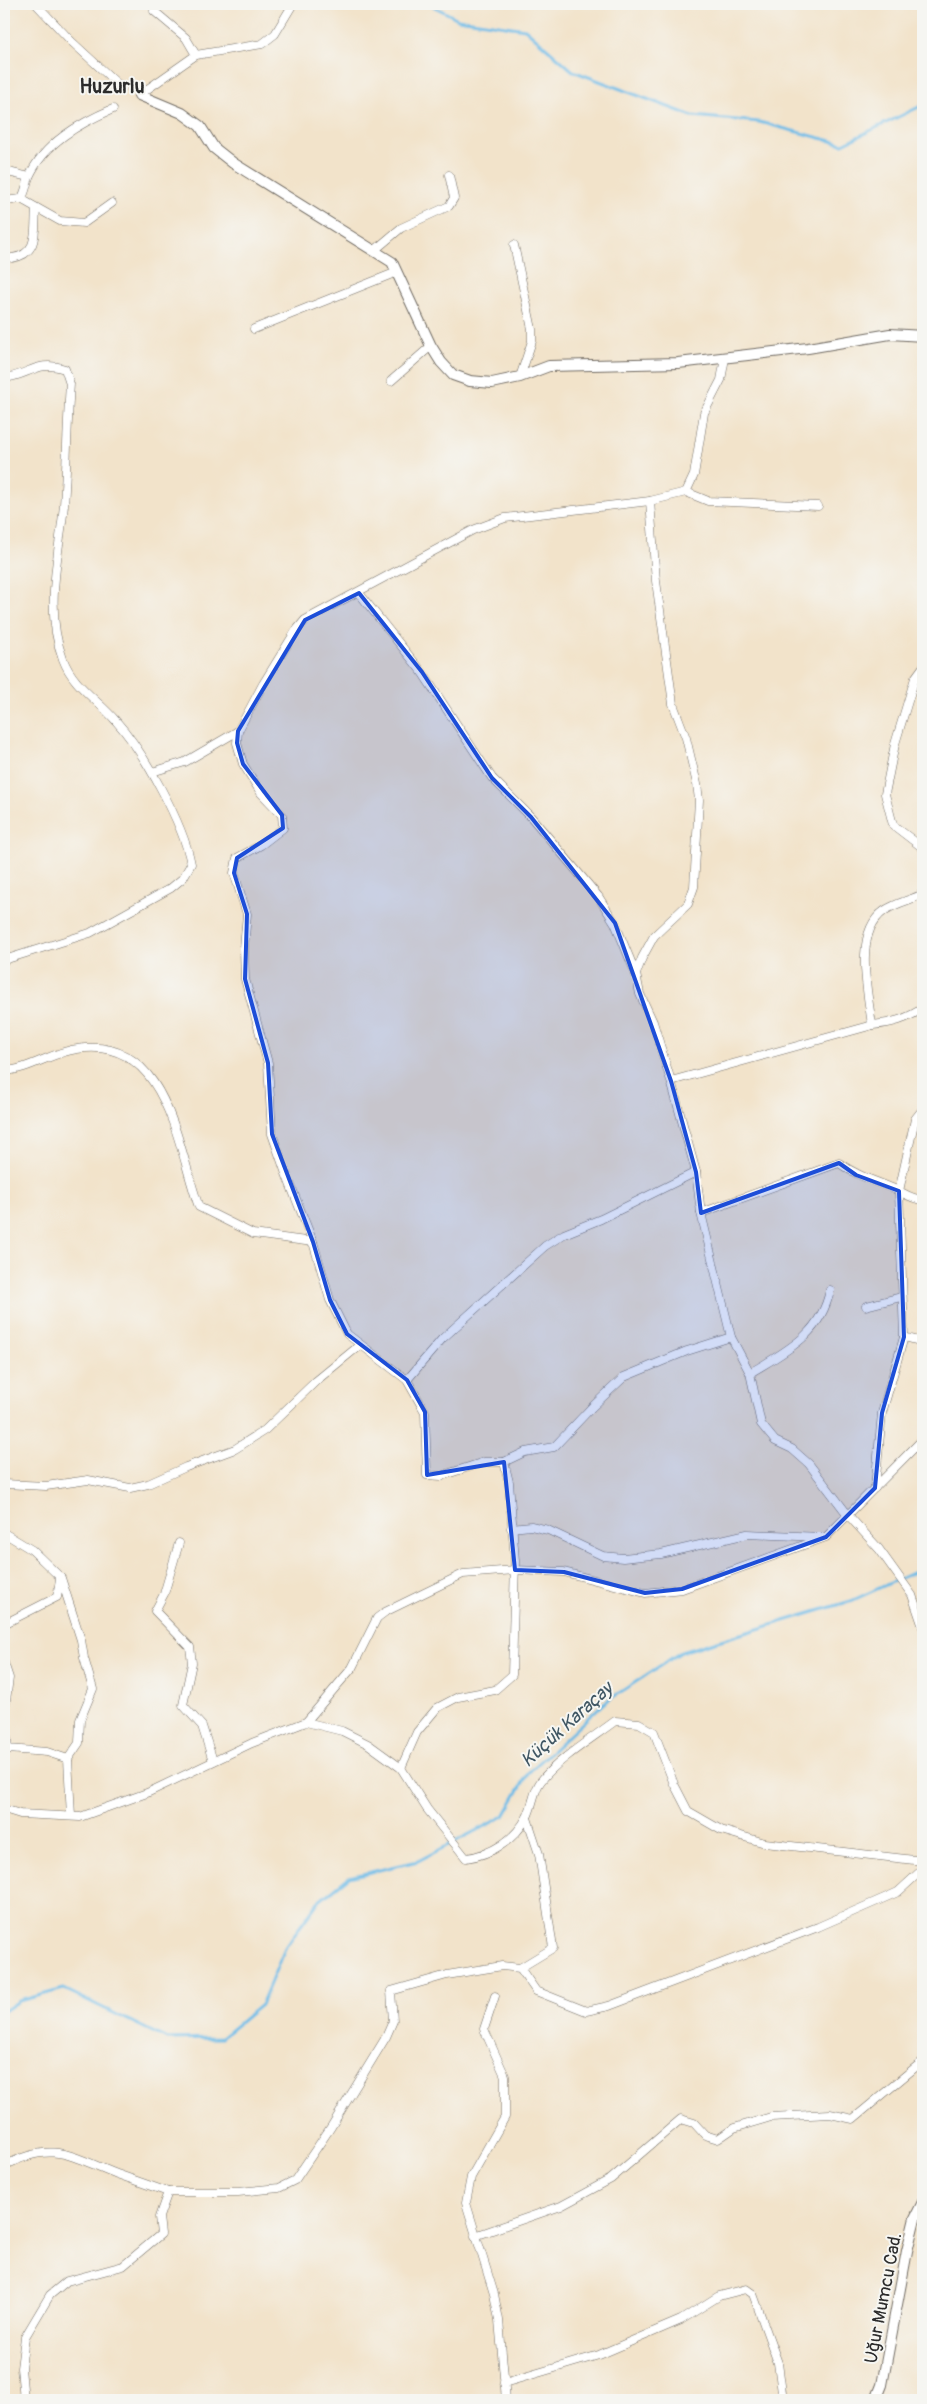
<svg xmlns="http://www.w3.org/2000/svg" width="927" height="2404" viewBox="0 0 927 2404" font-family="Pangolin,sans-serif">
	<rect width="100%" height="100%" fill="#f6f6f2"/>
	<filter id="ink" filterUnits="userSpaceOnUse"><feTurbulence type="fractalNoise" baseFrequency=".02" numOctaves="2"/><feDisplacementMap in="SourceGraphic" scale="10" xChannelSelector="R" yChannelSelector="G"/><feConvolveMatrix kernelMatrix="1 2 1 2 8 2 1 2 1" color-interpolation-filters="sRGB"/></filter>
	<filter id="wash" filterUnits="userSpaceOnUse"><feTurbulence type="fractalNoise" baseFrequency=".0096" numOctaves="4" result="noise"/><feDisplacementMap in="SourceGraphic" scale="20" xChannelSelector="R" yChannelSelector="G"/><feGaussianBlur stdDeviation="1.12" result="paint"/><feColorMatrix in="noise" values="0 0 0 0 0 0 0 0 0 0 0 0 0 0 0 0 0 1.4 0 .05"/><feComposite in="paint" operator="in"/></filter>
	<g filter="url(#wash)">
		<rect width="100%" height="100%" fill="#f2e3ca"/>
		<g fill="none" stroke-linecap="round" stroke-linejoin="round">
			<g stroke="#6dbbe7" stroke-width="3">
				<polyline points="429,4 458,19 525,29 573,71 692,116 759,122 843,144 923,105"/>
				<polyline points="4,2011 19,2001 64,1989 167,2039 221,2038 261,2005 286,1946 318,1902 349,1877 418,1861 504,1816 529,1772 604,1703 681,1652 851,1601 923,1568"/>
			</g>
		</g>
	</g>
	<g filter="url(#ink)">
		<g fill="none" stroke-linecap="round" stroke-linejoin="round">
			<g stroke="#716b63" stroke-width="9">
				<g id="minor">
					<polyline points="36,4 71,41 122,88"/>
					<polyline points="154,11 186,38 196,55"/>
					<polyline points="139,95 196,55 262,44 275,34 293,4"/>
					<polyline points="4,171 29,177"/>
					<polyline points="21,199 60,221 84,223 112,203"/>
					<path d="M4 201 21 199C26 192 26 185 29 177 44 143 80 123 113 109"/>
					<polyline points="514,245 532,329 532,341 520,377"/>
					<polyline points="375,250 401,228 449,206 454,198 449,175"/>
					<path d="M12 258C40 254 34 230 36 208"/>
					<polyline points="254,329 397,272"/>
					<path d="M4 378C28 376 38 359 65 369L70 384C67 425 67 465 64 505 59 556 44 609 63 659 73 686 97 699 116 721 144 752 183 823 191 864L183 878 171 888 90 933 4 960"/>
					<polyline points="391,381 431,346"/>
					<polyline points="686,492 708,501 818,506"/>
					<polyline points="650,501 656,581 673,704 686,738 697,784 699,800 694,887 688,904 654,936 642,958 636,974 640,994 653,1022 671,1081 696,1172 701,1213 731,1337 750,1373 761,1424 775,1441 792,1449 809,1464 848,1515 879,1549 912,1595 923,1627"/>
					<polyline points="359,593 422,672 492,778 531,817 598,896 615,923 636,974"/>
					<polyline points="923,667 915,678 895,744 885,794 893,825 923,848"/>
					<polyline points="152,772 185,762 238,731"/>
					<path d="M872 1025C868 993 853 933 884 911 895 903 911 900 923 894"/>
					<path d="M4 1071C29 1070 52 1052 77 1049 167 1034 177 1147 199 1207L253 1234 313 1242"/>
					<path d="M671 1081 873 1025C893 1023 907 1019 923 1008"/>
					<path d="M701 1213 839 1163C857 1176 876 1181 897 1190 907 1195 912 1199 923 1200"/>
					<polyline points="866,1306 901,1297"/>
					<polyline points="904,1337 899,1191 915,1119 923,1109"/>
					<path d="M750 1373C786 1351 821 1335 830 1290"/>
					<polyline points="407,1380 442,1339 545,1246 564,1234 601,1219 696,1172"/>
					<polyline points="504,1462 525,1452 554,1447 592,1407 624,1377 687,1351 731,1337"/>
					<polyline points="4,1484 46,1486 88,1480 130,1488 148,1484 186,1467 235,1449 265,1430 316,1381 360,1345"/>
					<polyline points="875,1488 882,1413 904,1337 923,1342"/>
					<polyline points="511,1528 531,1526 548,1530 603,1556 623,1558 661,1554 747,1534 822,1537"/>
					<polyline points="4,1533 32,1550 61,1578 81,1640 84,1658 93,1689 80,1720 79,1743 68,1759 71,1816"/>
					<polyline points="179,1543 164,1594 155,1611 190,1647 192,1663 183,1705 202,1726 213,1761"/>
					<polyline points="4,1624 57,1597 60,1580"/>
					<polyline points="4,1663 9,1678 4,1715 8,1749 47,1752 68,1759"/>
					<polyline points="306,1722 352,1668 377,1618 385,1612 463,1574 515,1570 564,1572 645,1593 682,1589 826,1537 923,1439"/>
					<polyline points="401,1768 417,1732 437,1708 458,1697 495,1690 512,1675 515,1561 509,1482 504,1462 484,1462 441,1476 427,1475 425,1412 407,1380 347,1334 330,1300 313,1242 285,1171 272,1134 268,1063 245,979 244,948 247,914 234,873 237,858 261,845 283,828 282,815 261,793 243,764 237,743 238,731 263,684 295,632 305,620 473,530 505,518 650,501 686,492 694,475 704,413 721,380 725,358"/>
					<path d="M4 1809 20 1814 80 1817 147 1793 252 1743 306 1722 342 1731 368 1744 401 1768 427 1809 466 1858C491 1855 515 1840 527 1817 533 1806 533 1791 541 1781 557 1760 594 1737 615 1721L639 1723 654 1732 674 1784 688 1811 721 1830 765 1843 923 1861"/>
					<polyline points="520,1968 536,1991 586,2011 609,2006 818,1927 898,1892 923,1869"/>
					<polyline points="495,1996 484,2029 505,2076 505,2117 471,2177 466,2203 494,2294 499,2320 506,2400"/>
					<path d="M4 2166C53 2140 70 2156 117 2174 134 2180 151 2186 168 2192L159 2217 161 2234 123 2266 67 2281 50 2295 25 2337 21 2368 24 2400"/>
					<polyline points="168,2192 238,2192 279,2188 295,2180 331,2127 386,2037 393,2021 391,1991 447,1975 502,1966 520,1968 553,1948 539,1854 527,1818"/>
					<polyline points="475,2236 561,2206 611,2179 681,2119 694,2123 705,2135 718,2139 734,2128 771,2117 830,2114 853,2119 923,2061"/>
					<polyline points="504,2383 599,2355 681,2320 719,2296 746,2289 753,2294 778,2363 783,2400"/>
				</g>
			</g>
			<g stroke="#716b63" stroke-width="12">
				<g id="tertiary">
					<polyline points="139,95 182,113 200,126 214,148 233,163 392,262 431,346 441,362 453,375 470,381 492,383 520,377 549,366 678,363 808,348 890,334 923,336"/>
					<polyline points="876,2400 882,2385 907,2251 915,2218 923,2202"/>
				</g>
			</g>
			<use href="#minor" stroke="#fff" stroke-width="8"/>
			<use href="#tertiary" stroke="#fff" stroke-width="10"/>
		</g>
	</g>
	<path fill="#1d4ed8" fill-opacity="0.2" stroke="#1d4ed8" stroke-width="4" stroke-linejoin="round" d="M359 593 422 672 492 778 531 817 615 923 671 1081 696 1172 701 1213 839 1163 856 1175 899 1191 904 1337 882 1413 875 1488 826 1537 682 1589 645 1593 564 1572 515 1570 504 1462 427 1475 425 1412 407 1380 347 1334 330 1300 313 1242 272 1134 268 1063 245 979 247 914 234 873 237 858 283 828 282 815 243 764 237 743 238 731 305 620Z"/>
	<g text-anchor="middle" stroke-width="4" stroke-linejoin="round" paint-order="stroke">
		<g font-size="18" fill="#2b2b2b" stroke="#f6f6f2">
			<text transform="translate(883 2298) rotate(-79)" y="6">Uğur Mumcu Cad.</text>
		</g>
		<g font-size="19" font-style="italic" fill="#3f5663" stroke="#f6f6f2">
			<text transform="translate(566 1724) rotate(-42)" y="7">Küçük Karaçay</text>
		</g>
		<g font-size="20" font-weight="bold" fill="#2b2b2b" stroke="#f6f6f2">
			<text x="112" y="93">Huzurlu</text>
		</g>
	</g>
	<rect width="927" height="2404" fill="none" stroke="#f6f6f2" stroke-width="20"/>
</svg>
